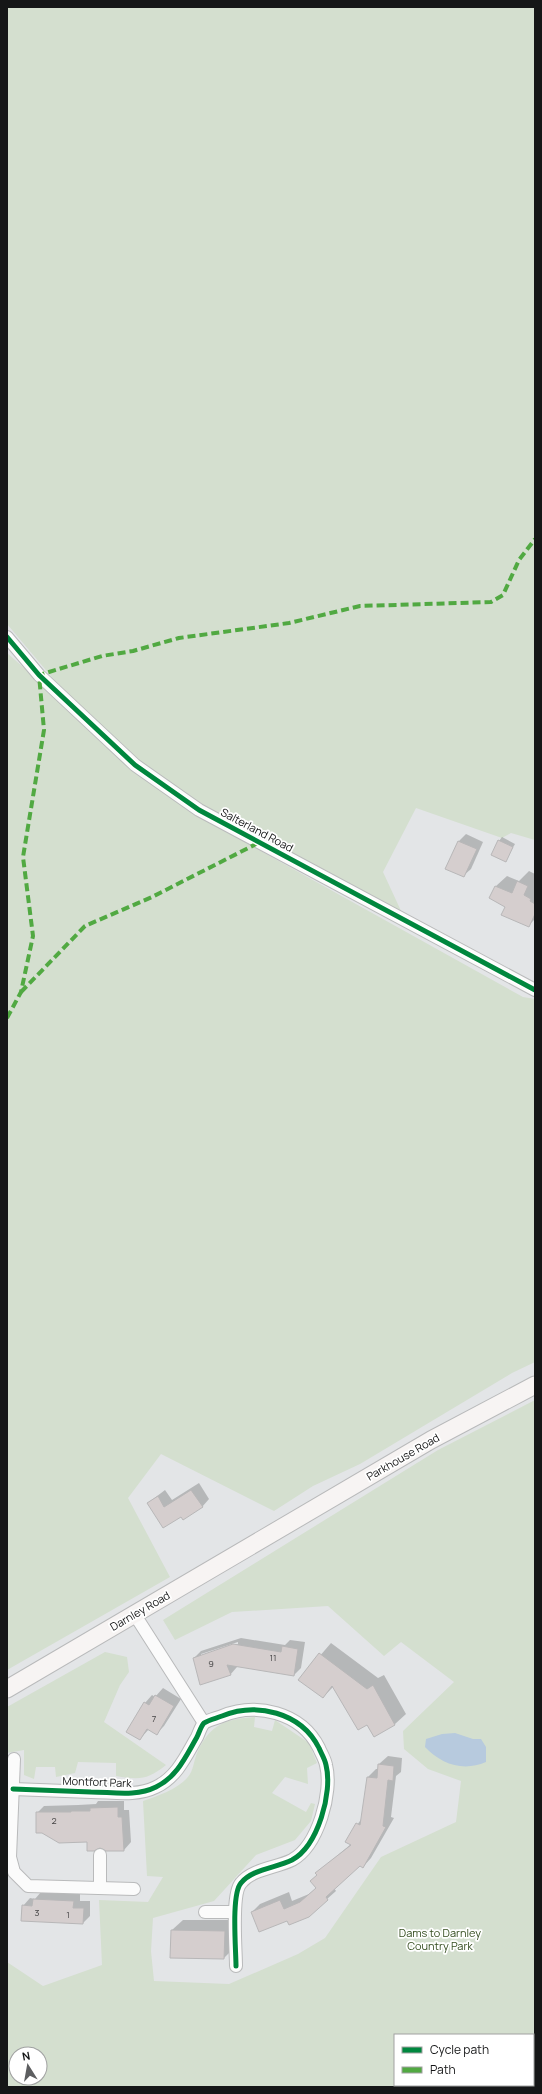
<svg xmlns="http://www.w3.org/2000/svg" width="542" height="2094" viewBox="0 0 542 2094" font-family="Manrope,sans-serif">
	<rect width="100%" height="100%" fill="#e3e5e7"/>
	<g fill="#d4dfcf" fill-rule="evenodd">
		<polygon points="7,7 535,7 535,840 511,833 502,838 416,808 383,872 402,913 327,871 246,831 181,793 142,764 66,694 7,624"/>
		<polygon points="7,653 189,811 523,997 535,999 535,1362 512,1373 360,1464 313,1486 274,1511 161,1454 128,1498 170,1577 7,1670"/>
		<path d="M535 1400V2087H7V1962L43 1986 102 1965 99 1900 148 1902 163 1877 147 1876 143 1801C157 1796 182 1788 190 1774 194 1767 194 1760 197 1753 210 1724 225 1719 255 1717L254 1727 272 1731 275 1720 309 1743 317 1763 307 1768 308 1784 285 1777 272 1793 306 1812 311 1803 315 1804 311 1821 295 1840 256 1855 214 1901 153 1918 151 1951 154 1981 229 1984 298 1954 325 1938 381 1857 456 1822 461 1781 428 1769 404 1749 403 1731 454 1682 401 1642 384 1656 328 1606 232 1612 175 1640 163 1620 438 1450ZM395 2035H533V2085H395ZM16 2054H40V2078H16Z"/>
		<path d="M105 1652 127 1657 129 1672 120 1685 104 1722 166 1765C147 1780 140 1780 116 1776V1763L78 1762 75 1773 56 1777 55 1767H36L34 1779 24 1775V1750L7 1753V1707Z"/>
	</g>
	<path fill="#b7cade" d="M455 1733 473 1739H481L486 1747V1762C463 1772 441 1764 425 1747L426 1739 442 1734Z"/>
	<g fill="#0003" fill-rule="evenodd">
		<polygon points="466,834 483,842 471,869 463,876 446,868 459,841"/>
		<polygon points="502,837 515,844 505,861 499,841"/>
		<polygon points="529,871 535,874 535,919 528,926 506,906 496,886 507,876 519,881"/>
		<polygon points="199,1483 209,1499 202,1507 181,1516 148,1503 165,1490 172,1500"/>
		<path d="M241 1638 285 1645 290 1640 305 1642 301 1668 294 1675 237 1666V1667L230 1675 194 1658 201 1651ZM238 1642V1644L201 1656V1654Z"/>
		<polygon points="331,1643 378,1678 384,1675 406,1714 395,1724 374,1736 367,1724 334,1686 323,1697 300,1679"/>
		<polygon points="163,1688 181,1699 164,1726 157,1733 149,1729 140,1739 145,1703 152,1695 155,1697"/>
		<polygon points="388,1756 402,1758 401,1772 396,1776 391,1817 394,1818 371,1858 363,1867 360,1865 334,1888 336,1891 308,1916 288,1920 252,1912 260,1904 289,1892 292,1901 309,1894 317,1888 317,1873 351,1844 346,1841 362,1818 368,1777 376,1769 379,1769 379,1764"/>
		<polygon points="98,1801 124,1801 124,1810 129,1810 131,1842 124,1850 88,1841 37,1813 44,1806 78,1805 96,1804"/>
		<polygon points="41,1892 80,1894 80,1901 90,1901 90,1916 83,1923 23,1906 30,1898 35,1899"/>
		<polygon points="183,1920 235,1920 235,1947 224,1958 172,1930"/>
	</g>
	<g fill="#d5cece" stroke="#b8b7b8">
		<polygon points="498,840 513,847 506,862 491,855"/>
		<polygon points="458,841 477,849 464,877 445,869"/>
		<polygon points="517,881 528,886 524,895 531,899 530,901 535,904 535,914 529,927 501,915 505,907 489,898 495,886 512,893"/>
		<polygon points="191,1490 203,1507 183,1520 181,1517 163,1528 147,1503 158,1496 164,1507"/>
		<polygon points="233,1644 281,1652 282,1646 298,1649 294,1676 227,1665 231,1675 200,1685 193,1658"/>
		<polygon points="319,1653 367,1689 373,1685 395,1725 374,1737 367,1725 358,1730 332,1686 323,1698 298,1680"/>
		<polygon points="155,1695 174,1706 157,1735 147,1729 140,1740 126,1732 144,1702 149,1705"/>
		<polygon points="378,1764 394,1766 393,1781 388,1780 383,1826 386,1827 363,1868 360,1866 326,1897 328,1900 309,1917 289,1925 287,1921 259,1932 251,1912 280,1900 284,1909 300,1902 316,1888 310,1881 317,1875 315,1873 351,1845 345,1842 356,1823 360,1825 367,1777 377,1778"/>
		<polygon points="118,1807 118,1817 122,1817 124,1851 106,1851 100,1848 94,1851 87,1851 87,1842 59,1843 42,1833 36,1833 36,1812 71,1812 71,1811 90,1811 90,1808"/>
		<polygon points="33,1899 74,1901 73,1908 84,1908 83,1924 21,1921 22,1905 32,1906"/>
		<polygon points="171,1930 225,1931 224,1959 170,1958"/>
	</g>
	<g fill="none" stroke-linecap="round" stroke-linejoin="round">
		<g stroke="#b9babb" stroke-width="14">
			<g id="street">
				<polyline points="7,637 39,675 135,765 199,810 535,990"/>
				<polyline points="135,1615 204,1723"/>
				<polyline points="14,1759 10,1857 14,1872 28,1886 134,1889"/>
				<path d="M13 1789C39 1790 65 1791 91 1792 112 1792 136 1797 156 1787 177 1777 186 1756 197 1737 199 1733 201 1726 204 1723 208 1720 217 1718 222 1716 256 1702 301 1712 319 1748 321 1753 325 1759 326 1765 333 1792 318 1846 292 1860 276 1868 252 1869 241 1883 231 1894 236 1950 236 1966"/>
				<polyline points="100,1888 100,1855"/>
				<polyline points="205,1912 235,1912"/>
			</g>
		</g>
		<g stroke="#b9babb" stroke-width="19">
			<polyline id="secondary" points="7,1689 431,1440 535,1385"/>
		</g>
		<use href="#street" stroke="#fbfbfb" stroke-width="12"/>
		<use href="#secondary" stroke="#f7f4f3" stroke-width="17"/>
		<g stroke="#51a942" stroke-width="4" stroke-dasharray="8 4" stroke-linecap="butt">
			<polyline points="21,992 85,926 152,897 260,842"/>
			<polyline points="7,1018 21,992 33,936 23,857 44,730 39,675 102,656 133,651 179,638 289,623 360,606 491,602 503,595 519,560 535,539"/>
		</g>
		<g stroke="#fff" stroke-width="8">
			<g id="cycleway">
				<polyline points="7,637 39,675 135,765 199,810 535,990"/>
				<path d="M13 1789C39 1790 65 1791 91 1792 112 1792 136 1797 156 1787 177 1777 186 1756 197 1737 199 1733 201 1726 204 1723 208 1720 217 1718 222 1716 256 1702 301 1712 319 1748 321 1753 325 1759 326 1765 333 1792 318 1846 292 1860 276 1868 252 1869 241 1883 231 1894 236 1950 236 1966"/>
			</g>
		</g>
		<use href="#cycleway" stroke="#00873e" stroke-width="5"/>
	</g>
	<g text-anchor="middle" stroke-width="3.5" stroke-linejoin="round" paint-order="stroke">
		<g font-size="9" fill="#454445">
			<text x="273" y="1661">11</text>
			<text x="211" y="1667">9</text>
			<text x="154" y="1722">7</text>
			<text x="54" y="1824">2</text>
			<text x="37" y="1916">3</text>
			<text x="68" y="1918">1</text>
		</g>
		<g font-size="11" fill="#151617" stroke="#fff">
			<text transform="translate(257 830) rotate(28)" y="4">Salterland Road</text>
			<text transform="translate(403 1457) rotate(-30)" y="4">Parkhouse Road</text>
			<text transform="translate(140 1611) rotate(-30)" y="4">Darnley Road</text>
			<text transform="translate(97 1782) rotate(2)" y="4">Montfort Park</text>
		</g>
		<g font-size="11" fill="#344d1f" stroke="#fff">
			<text x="440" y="1937">Dams to Darnley<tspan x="440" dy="13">Country Park</tspan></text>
		</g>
	</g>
	<rect width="542" height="2094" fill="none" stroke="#151617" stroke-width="16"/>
	<rect x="394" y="2034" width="140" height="52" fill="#ffffff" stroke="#a1a2a2"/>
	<rect x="402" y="2047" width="20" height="6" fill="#00873e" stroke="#a1a2a2"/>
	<text x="430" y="2054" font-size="12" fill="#151617">Cycle path</text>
	<rect x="402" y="2067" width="20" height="6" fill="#51a942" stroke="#a1a2a2"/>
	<text x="430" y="2074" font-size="12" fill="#151617">Path</text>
	<g transform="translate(28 2066) rotate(349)"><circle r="19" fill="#ffffff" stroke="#a1a2a2"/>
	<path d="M0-3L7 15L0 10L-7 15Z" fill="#5d5e60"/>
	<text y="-6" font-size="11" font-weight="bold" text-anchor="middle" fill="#151617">N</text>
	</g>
</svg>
